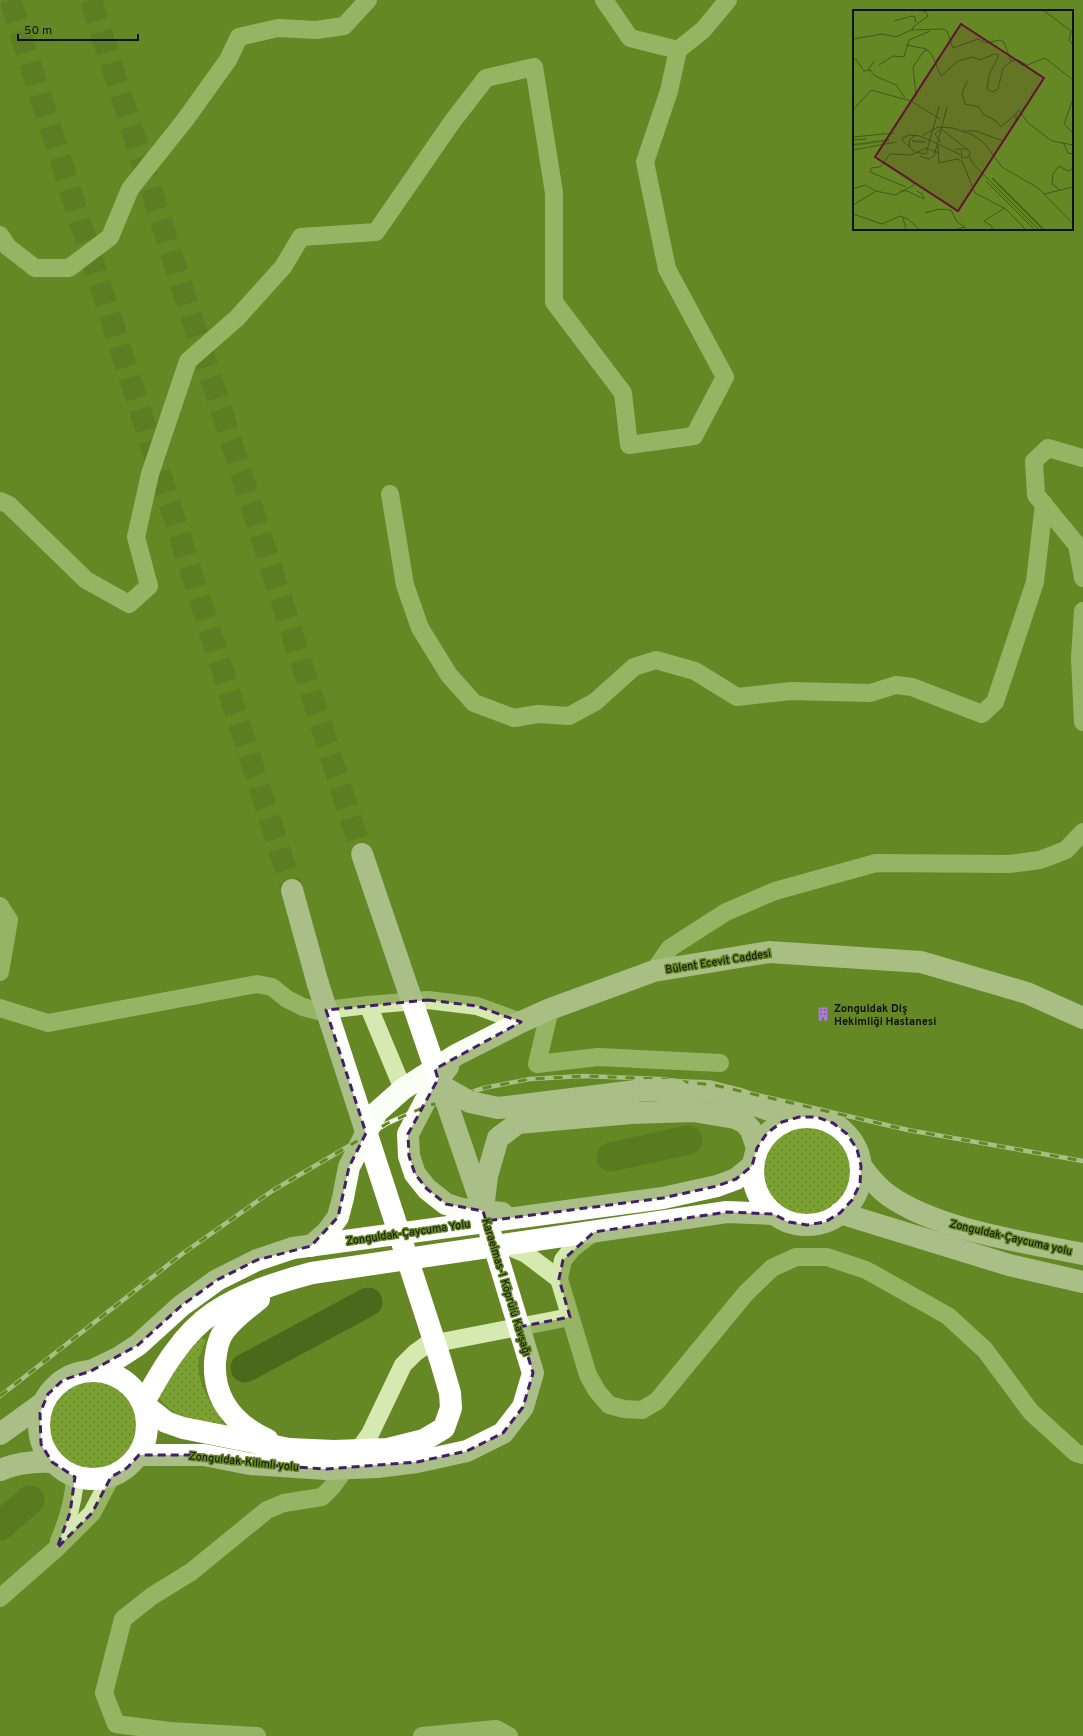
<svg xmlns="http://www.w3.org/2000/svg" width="1083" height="1736" viewBox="0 0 1083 1736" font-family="Overpass,sans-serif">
	<defs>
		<pattern id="grass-dots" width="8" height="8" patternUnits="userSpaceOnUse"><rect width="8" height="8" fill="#7ba133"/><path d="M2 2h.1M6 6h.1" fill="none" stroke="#63822a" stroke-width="1.8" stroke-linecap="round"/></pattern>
	</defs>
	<rect width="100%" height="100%" fill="#658825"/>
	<g fill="url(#grass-dots)">
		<circle cx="807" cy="1171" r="50"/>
		<path d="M201 1337 206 1341C203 1348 198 1357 198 1365 198 1386 214 1408 225 1425 198 1420 176 1420 158 1397L181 1359Z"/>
		<circle cx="93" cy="1425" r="50"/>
	</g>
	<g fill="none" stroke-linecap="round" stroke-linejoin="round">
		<g stroke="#4c681a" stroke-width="29">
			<polyline points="611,1157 688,1140"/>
			<polyline points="245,1368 368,1302"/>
			<polyline points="0,1526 30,1500"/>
		</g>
		<g stroke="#547021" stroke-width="22" stroke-dasharray="22 11" stroke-linecap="butt">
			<polyline points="10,0 292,890"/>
			<polyline points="91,0 362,854"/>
		</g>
		<g stroke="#d6e9b1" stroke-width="18">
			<polyline points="604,0 630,38 678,50 703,30 728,0"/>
			<polyline points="0,235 8,247 35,268 69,268 110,237 130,189 185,120 228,60 239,37 278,28 316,30 344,26 368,0"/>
			<polyline points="1083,458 1048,448 1034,461 1036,495 1077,545 1083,578"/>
			<polyline points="390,494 405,585 420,628 449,675 474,703 514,718 538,714 569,716 595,702 634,667 656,660 695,671 737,697 791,691 870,693 896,685 912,687 982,714 995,702 1035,582 1044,504"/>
			<polyline points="0,501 9,505 86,580 129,604 149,586 136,537 150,474 188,361 237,318 283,267 301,237 376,232 452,122 486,78 534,67 554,193 554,302 623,393 629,445 694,436 725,377 667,269 645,162 669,91 678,50"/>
			<polyline points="1083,611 1080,658 1083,722"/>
			<polyline points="0,906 9,920 0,972"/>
			<polyline points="654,971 670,948 726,912 775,891 876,863 1009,864 1040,860 1066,850 1083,832"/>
			<polyline points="0,1008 48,1023 257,984 272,987 287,999 303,1007 318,1011 368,1005"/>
			<polyline points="550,1009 537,1064 598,1057 720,1063"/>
			<polyline points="403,1089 368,1005 428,1000 477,1006 521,1022"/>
			<polyline points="594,1232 572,1249 563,1260 559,1279 588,1375 597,1391 609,1405 624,1409 642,1410 657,1401 746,1293 772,1268 796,1257 827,1257 866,1270 948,1316 985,1350 1031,1412 1076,1453 1083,1455"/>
			<polyline points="505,1245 526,1254 559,1279"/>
			<path d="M59 1541C68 1520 74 1501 75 1477"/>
			<polyline points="0,1598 57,1548 92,1513 111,1477"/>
			<polyline points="257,1736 169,1731 116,1724 104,1693 123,1619 152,1596 191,1572 267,1510 284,1503 322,1497 332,1487 370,1434 403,1365 415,1353 426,1345 570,1317"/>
			<polyline points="422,1736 496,1729 509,1736"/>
		</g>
		<g stroke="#fafef4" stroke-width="22">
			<polyline points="448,1067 433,1086 408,1134 409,1156 415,1174 427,1189 446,1204 462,1209 502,1213"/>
			<polyline points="311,1246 327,1232 338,1217 343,1198 349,1167 377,1112 403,1089 456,1055 521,1022 550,1009 654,971 769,952 921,962 1027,993 1083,1018"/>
		</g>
		<g stroke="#fff" stroke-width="22">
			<polyline points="362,854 399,963"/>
			<polyline points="292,890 318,984"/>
			<polyline points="677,1090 708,1091 740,1099 766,1109 799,1117"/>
			<circle cx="807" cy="1171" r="54"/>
			<path d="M861 1166C869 1177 877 1187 888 1195 937 1230 1024 1242 1083 1254"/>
			<polyline points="483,1209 487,1176 498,1138 518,1123 631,1113 693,1111 735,1118 745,1123 751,1130 757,1148"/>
			<polyline points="840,1213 1009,1265 1083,1282"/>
			<path d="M259 1299C247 1309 234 1318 225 1330 218 1338 216 1351 215 1362 213 1400 235 1425 268 1440"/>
			<circle cx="93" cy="1425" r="54"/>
			<polyline points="91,1371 118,1358 138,1345 181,1306 217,1280 257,1260 293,1248 663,1198 717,1186 736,1179 752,1166"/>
			<polyline points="0,1434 43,1403"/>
			<path d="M289 1449 183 1428 166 1422 143 1404C161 1371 182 1334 213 1313 243 1293 278 1282 312 1273L727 1212 773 1214"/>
			<polyline points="139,1455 204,1455 250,1464 326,1469"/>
			<path d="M0 1470C17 1463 33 1461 52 1462"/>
		</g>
		<g stroke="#fff" stroke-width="4.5">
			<polyline id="rail" points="0,1396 182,1254 272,1191 388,1123 422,1108 484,1088 530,1079 583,1076 659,1079 714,1085 908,1130 1083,1161"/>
		</g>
		<use href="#rail" stroke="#658825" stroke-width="3" stroke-dasharray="9" stroke-linecap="butt"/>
		<g stroke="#fff" stroke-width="22">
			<polyline points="440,1085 470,1102 498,1108 644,1090 677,1090"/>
			<polyline points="289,1449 334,1451 388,1449 424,1440 444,1428 451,1408 450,1393 441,1362 318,984"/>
			<polyline points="326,1469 377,1467 417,1462 467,1451 503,1433 523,1407 533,1373 483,1209 399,963"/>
		</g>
	</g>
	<path d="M0 0H1083V1736H0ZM428 1000 477 1006 521 1022 435 1069 438 1079 408 1134 409 1156 415 1174 427 1189 446 1204 483 1211 486 1221 663 1198 717 1186 736 1179 752 1166 757 1148 767 1133 782 1122 799 1117H817L833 1123 847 1134 857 1149 861 1166 860 1184 852 1200 840 1213 825 1222 807 1225 789 1222 773 1214 727 1212 594 1232 563 1260 559 1279 570 1317 519 1327 533 1373 523 1407 503 1433 467 1451 417 1462 326 1469 250 1464 204 1455H139L127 1468 111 1477 92 1513 57 1548 70 1513 75 1477 52 1462 41 1444 40 1413 48 1394 63 1380 91 1371 138 1345 181 1306 217 1280 257 1260 311 1246 338 1217 349 1167 366 1133 326 1010Z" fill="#658825" fill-opacity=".55" fill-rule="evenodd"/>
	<path fill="none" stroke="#461e68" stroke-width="3" stroke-dasharray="8 5" stroke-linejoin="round" d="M428 1000 477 1006 521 1022 435 1069 438 1079 408 1134 409 1156 415 1174 427 1189 446 1204 483 1211 486 1221 663 1198 717 1186 736 1179 752 1166 757 1148 767 1133 782 1122 799 1117H817L833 1123 847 1134 857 1149 861 1166 860 1184 852 1200 840 1213 825 1222 807 1225 789 1222 773 1214 727 1212 594 1232 563 1260 559 1279 570 1317 519 1327 533 1373 523 1407 503 1433 467 1451 417 1462 326 1469 250 1464 204 1455H139L127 1468 111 1477 92 1513 57 1548 70 1513 75 1477 52 1462 41 1444 40 1413 48 1394 63 1380 91 1371 138 1345 181 1306 217 1280 257 1260 311 1246 338 1217 349 1167 366 1133 326 1010Z"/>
	<defs>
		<g id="building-bare" transform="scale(1.08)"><path d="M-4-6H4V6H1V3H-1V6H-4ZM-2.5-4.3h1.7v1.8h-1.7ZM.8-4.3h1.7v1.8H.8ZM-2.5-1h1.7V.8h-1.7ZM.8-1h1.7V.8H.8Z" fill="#b475f3" stroke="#658825" stroke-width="2.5" paint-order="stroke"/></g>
	</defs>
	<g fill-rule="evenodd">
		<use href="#building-bare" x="823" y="1014"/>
	</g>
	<g text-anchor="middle" stroke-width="3" stroke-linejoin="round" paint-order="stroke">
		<g font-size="11" fill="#111" stroke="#658825">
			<text transform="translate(718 961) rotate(-9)" y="4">Bülent Ecevit Caddesi</text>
			<text transform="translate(408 1232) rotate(-8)" y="4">Zonguldak-Çaycuma Yolu</text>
			<text transform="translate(1011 1237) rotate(13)" y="4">Zonguldak-Çaycuma yolu</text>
			<text transform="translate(507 1287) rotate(73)" y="4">Karaelmas-1 Köprülü Kavşağı</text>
			<text transform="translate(244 1461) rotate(6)" y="4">Zonguldak-Kilimli yolu</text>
		</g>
		<g font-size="11" font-weight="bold" fill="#111" stroke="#658825" text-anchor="start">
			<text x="834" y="1012">Zonguldak Diş<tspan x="834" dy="13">Hekimliği Hastanesi</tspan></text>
		</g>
	</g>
	<g transform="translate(853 10)">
		<rect width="220" height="220" fill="#658825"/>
		<path fill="none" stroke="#4c681a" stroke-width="2" d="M59 131 72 132M0 135 36 130M139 168 191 220"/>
		<path fill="none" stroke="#43581d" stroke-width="1" d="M190 0 218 21 216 30 220 35M41 11 59 6 62 7 63 13M59 21 60 17 75 6 73 2 67 0M0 29 29 24 43 27 58 20 90 19 94 21 100 38 125 29 133 33 147 30 151 32 158 51 165 50 174 55 192 48 220 70M53 35 74 39M0 50 3 49 11 61 17 60M21 51 16 59 22 66 43 75 52 88M26 55 40 46 51 47 56 30 77 21M114 71 109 83 112 94 126 97 130 104 143 111 148 117 163 104M220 89 211 114 220 123M58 91 63 85 60 57 71 41 75 40 80 47 88 66 105 51 120 47 126 50 142 44 146 45 136 65 134 79 140 82 145 79 150 58 158 51M86 96 84 105 79 122 74 140 73 144 62 142 50 131 49 128 57 125 66 126 69 127 85 134 104 143 107 145M0 100 18 80 58 91 87 109M88 119 114 139M110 121H123L150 131 163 112V103L166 100 175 113 199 131 220 135M70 125 85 117 100 118 120 125 131 133 149 157 185 178 220 214M0 127 42 123M0 130 14 129M210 132 215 143 220 144M88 133 82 124 89 118M85 135 86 153 104 149 109 151 122 183 153 199 173 220M57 137 56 130 62 126M102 139H114L117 143 115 147 109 148 108 141M0 140 43 132M67 146 76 149 81 146 94 97M116 146 121 155 186 220M31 152 27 157 18 158 17 162 53 177M133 171 182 220M0 179 12 175 23 181M207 180 199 174 200 164 206 156 215 161 220 159M47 181H54L71 189 69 184 64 181M191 184 220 177M0 195 23 181 42 185 61 175 60 171 31 152 37 144 58 145 73 138 86 143M72 203 86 199 98 200 104 212 112 217M0 204 29 214 47 206 50 207 53 220M50 207 55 209 67 220M102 220 111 217 114 220M139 220V216L131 211 152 198"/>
		<path fill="#611432" fill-opacity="0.15" stroke="#611432" stroke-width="2" d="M108 14 191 68 105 201 22 147Z"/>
		<rect width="220" height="220" fill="none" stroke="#111" stroke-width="2"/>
	</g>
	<path d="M18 34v6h120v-6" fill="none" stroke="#111111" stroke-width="2"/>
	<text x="24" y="34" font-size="12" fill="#111111" stroke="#658825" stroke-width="3" paint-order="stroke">50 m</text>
</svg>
